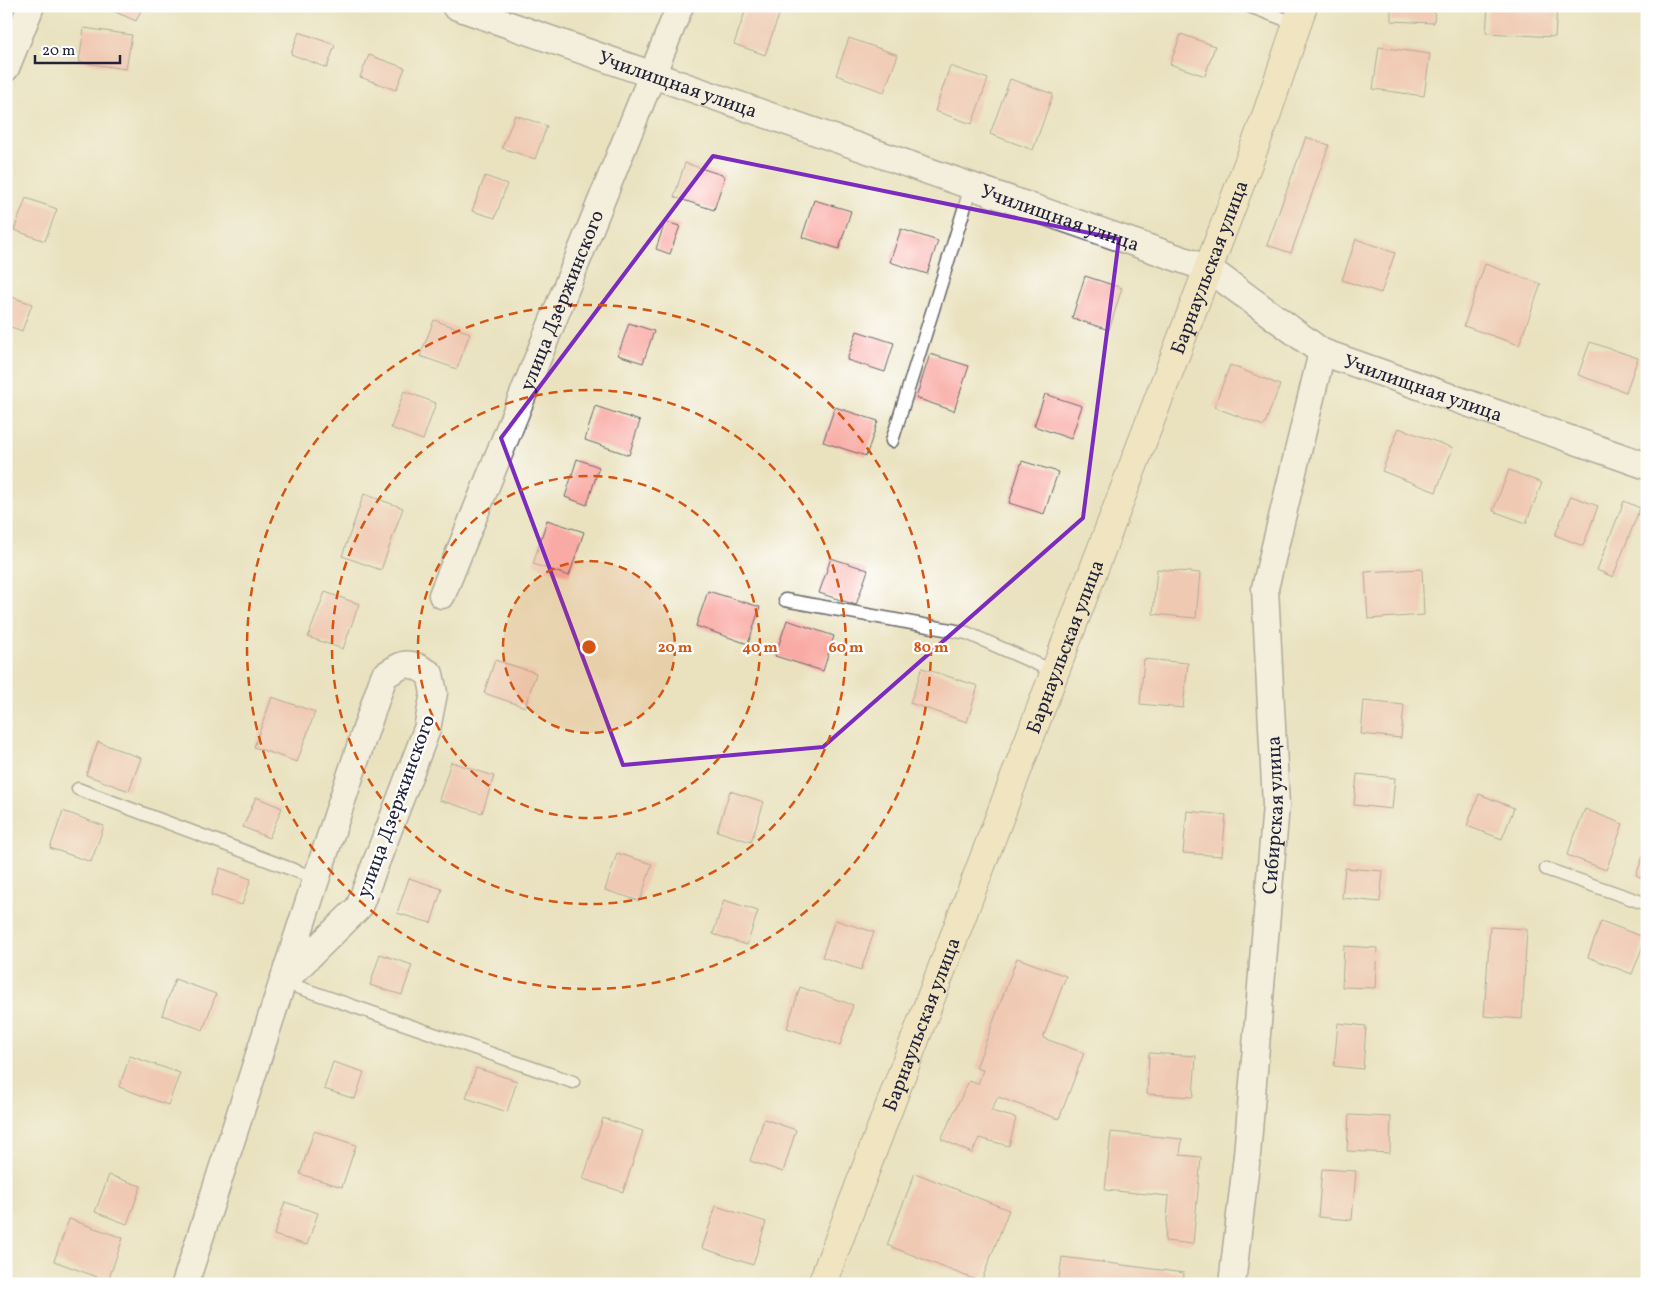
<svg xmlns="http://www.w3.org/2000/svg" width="1653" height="1290" viewBox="0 0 1653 1290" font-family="Vollkorn,serif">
	<rect width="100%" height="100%" fill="#fff"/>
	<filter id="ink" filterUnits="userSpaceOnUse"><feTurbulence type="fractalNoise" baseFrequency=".02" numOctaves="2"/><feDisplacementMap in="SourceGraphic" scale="10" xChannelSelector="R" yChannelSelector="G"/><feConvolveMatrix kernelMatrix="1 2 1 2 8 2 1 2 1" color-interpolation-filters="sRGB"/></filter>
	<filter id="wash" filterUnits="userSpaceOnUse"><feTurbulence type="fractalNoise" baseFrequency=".0096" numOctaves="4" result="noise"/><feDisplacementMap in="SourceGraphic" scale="20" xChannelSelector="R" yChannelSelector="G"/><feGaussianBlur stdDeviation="1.12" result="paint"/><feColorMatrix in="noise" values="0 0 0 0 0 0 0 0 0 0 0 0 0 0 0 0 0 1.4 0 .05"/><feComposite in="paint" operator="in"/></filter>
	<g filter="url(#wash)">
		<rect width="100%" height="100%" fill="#eae2bf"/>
		<g id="blocks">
			<g fill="#f9aaa4">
				<polygon points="102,6 143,6 136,21"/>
				<polygon points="747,6 782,6 765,55 734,44"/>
				<polygon points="1391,6 1435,6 1434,23 1391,21"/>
				<polygon points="1488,6 1557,6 1555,37 1486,33"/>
				<polygon points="84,28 132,35 126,69 79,62"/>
				<polygon points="299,32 335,45 327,68 291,54"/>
				<polygon points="1181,34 1215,46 1205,76 1170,64"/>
				<polygon points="849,38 898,55 884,92 836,75"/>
				<polygon points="1379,47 1430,54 1424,96 1373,89"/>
				<polygon points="369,55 405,68 396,90 360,77"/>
				<polygon points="950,66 988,79 972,124 935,111"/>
				<polygon points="1010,79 1053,94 1033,150 990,134"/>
				<polygon points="515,115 547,126 535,159 502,148"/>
				<polygon points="1306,137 1329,145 1291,253 1267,245"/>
				<polygon points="685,163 725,176 714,210 674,197"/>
				<polygon points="485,176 507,184 495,218 472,211"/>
				<polygon points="26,198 57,209 45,241 14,230"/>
				<polygon points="814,200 851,211 839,249 802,237"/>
				<polygon points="665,222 680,226 670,254 656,249"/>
				<polygon points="901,229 938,241 927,274 890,262"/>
				<polygon points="1356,239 1395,253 1381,293 1342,280"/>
				<polygon points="1485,264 1541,284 1519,345 1464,326"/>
				<polygon points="1085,276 1122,288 1109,330 1072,318"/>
				<polygon points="6,295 32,304 22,331 6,325"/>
				<polygon points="434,320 470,333 457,369 420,356"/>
				<polygon points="629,323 654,331 643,363 618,355"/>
				<polygon points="857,331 894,343 885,372 847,360"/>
				<polygon points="1590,342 1638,358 1626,392 1578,375"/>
				<polygon points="930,354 969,366 954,411 916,398"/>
				<polygon points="1230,365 1280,385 1264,426 1214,407"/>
				<polygon points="404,391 436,403 423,440 391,428"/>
				<polygon points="1045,394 1082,406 1071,439 1034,426"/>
				<polygon points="595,406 640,421 629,455 585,440"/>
				<polygon points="835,407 878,421 866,456 823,442"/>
				<polygon points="1399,428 1453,448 1436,492 1382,471"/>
				<polygon points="577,459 599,467 587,505 565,497"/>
				<polygon points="1022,461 1058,472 1044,514 1009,503"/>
				<polygon points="1509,470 1542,483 1526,523 1493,511"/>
				<polygon points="364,494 403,508 381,570 342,556"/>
				<polygon points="1571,496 1598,506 1583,546 1555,535"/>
				<polygon points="1624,501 1640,508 1613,577 1597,570"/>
				<polygon points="547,520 584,532 569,576 533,564"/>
				<polygon points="831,558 868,570 856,605 819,593"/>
				<polygon points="1157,569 1200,573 1196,618 1153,614"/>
				<polygon points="1422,569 1424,615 1368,619 1365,572"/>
				<polygon points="708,591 760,607 748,644 696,626"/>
				<polygon points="325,592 359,604 343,649 308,637"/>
				<polygon points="787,620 834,636 823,671 775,656"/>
				<polygon points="1144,659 1188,663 1183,708 1140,704"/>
				<polygon points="495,660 536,673 525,707 484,693"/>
				<polygon points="922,668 978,686 967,722 910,703"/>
				<polygon points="272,697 315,712 297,762 254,747"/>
				<polygon points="1364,701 1404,705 1401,738 1361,734"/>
				<polygon points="98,742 141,758 129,791 86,775"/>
				<polygon points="451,762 494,776 482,813 439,800"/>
				<polygon points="1357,774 1395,778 1392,809 1354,805"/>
				<polygon points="730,791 764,802 751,842 717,831"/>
				<polygon points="1479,794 1514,808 1502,839 1467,826"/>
				<polygon points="256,797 282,808 269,838 243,827"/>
				<polygon points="1585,809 1623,824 1606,870 1567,855"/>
				<polygon points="63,811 104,826 91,862 50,848"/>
				<polygon points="1187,811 1226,815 1222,856 1183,853"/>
				<polygon points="1647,846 1647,880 1636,875"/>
				<polygon points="617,853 652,864 640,901 605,890"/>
				<polygon points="220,868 251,879 242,905 211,895"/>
				<polygon points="1345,868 1383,871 1380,902 1342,898"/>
				<polygon points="409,878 442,889 431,923 397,913"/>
				<polygon points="724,900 758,911 747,945 713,934"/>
				<polygon points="835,920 874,932 861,970 822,957"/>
				<polygon points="1601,921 1646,938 1632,974 1588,957"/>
				<polygon points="1490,927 1527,929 1522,1019 1484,1016"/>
				<polygon points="1344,946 1377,948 1375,988 1342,987"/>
				<polygon points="380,954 412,965 402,995 370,985"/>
				<polygon points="1017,958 1066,976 1043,1038 1084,1053 1059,1119 998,1097 991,1111 1016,1118 1009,1146 979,1138 972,1153 941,1139 969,1081 978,1084 983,1070 976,1068"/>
				<polygon points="175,979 216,994 203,1030 162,1015"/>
				<polygon points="800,987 853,1005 840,1045 787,1028"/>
				<polygon points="1338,1023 1366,1026 1363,1069 1334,1066"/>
				<polygon points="1149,1053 1196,1056 1193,1097 1147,1094"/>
				<polygon points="130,1056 180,1073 168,1105 119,1087"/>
				<polygon points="333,1062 364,1072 355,1099 324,1089"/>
				<polygon points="476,1068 517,1081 507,1112 466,1098"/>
				<polygon points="1349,1115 1391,1117 1390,1153 1347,1151"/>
				<polygon points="603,1118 643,1131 623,1192 583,1179"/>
				<polygon points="764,1119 796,1130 783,1172 750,1161"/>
				<polygon points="314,1131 356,1145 342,1187 300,1174"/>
				<polygon points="1111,1132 1182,1139 1180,1155 1201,1157 1193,1244 1165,1241 1169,1196 1105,1190"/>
				<polygon points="1322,1169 1356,1171 1352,1220 1318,1217"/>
				<polygon points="915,1173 1009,1210 981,1282 887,1245"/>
				<polygon points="109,1175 141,1186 127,1224 95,1212"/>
				<polygon points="285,1202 318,1213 307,1245 274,1235"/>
				<polygon points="716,1206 766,1222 753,1265 702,1248"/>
				<polygon points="69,1219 123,1238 108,1281 54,1261"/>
				<polygon points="1062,1257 1184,1273 1183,1284 1058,1284"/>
			</g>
		</g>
	</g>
	<g filter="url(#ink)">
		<use href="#blocks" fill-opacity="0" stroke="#686569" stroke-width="1"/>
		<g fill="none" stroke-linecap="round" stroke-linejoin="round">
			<g stroke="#686569" stroke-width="15">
				<g id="lane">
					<polyline points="1249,6 1297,24"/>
					<polyline points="892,441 971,187"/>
					<polyline points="785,600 967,633 1055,672"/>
					<polyline points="78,789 315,878"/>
					<polyline points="1546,869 1647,904"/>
					<polyline points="283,982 573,1082"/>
				</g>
			</g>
			<g stroke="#686569" stroke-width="29">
				<g id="street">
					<path id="s1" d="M455 6 1209 269 1322 352 1647 466"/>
					<polyline points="6,68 31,6"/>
					<path id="s2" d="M442 595 680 6"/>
					<path d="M185 1284C251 1081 315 877 384 676 405 662 408 660 430 674L434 693 427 729 359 907 283 982"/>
					<path id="s3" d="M1232 1284 1247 1155 1276 805 1265 588 1322 352"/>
				</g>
			</g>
			<g stroke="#686569" stroke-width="30">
				<g id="secondary">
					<path id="s4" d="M822 1284 1265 119 1303 6"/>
				</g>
			</g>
			<use href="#lane" stroke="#fff" stroke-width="12"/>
			<use href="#street" stroke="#fff" stroke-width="26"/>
			<use href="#secondary" stroke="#f9e7c3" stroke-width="28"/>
		</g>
	</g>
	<path d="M0 0H1653V1290H0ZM713 156 1119 239 1083 518 823 747 623 765 501 438Z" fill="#eae2bf" fill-opacity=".55" fill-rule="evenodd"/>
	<path fill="none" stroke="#7b2cbf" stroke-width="4" stroke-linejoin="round" d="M713 156 1119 239 1083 518 823 747 623 765 501 438Z"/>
	<circle cx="589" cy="647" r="86" fill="#d45411" fill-opacity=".12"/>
	<g fill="none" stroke="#d45411" stroke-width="2.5" stroke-dasharray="9 6">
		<circle cx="589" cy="647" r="86"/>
		<circle cx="589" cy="647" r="171"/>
		<circle cx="589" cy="647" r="257"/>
		<circle cx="589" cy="647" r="342"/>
	</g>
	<g text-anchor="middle" stroke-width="4.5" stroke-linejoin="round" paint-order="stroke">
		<g font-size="20" fill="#22223b" stroke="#fff">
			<text dy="7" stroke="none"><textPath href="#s1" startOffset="236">Училищная улица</textPath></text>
			<text dy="7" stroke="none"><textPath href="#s1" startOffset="641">Училищная улица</textPath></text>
			<text dy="7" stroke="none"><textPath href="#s4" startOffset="1088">Барнаульская улица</textPath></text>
			<text dy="7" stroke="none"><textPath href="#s2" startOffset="318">улица Дзержинского</textPath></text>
			<text dy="7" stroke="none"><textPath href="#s1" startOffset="1046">Училищная улица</textPath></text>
			<text dy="7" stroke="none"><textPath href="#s4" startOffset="682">Барнаульская улица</textPath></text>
			<text transform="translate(395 806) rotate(-70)" y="7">улица Дзержинского</text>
			<text dy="7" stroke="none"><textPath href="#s3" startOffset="471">Сибирская улица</textPath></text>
			<text dy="7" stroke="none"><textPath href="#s4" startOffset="278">Барнаульская улица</textPath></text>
		</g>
	</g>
	<circle cx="589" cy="647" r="8" fill="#d45411" stroke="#fff" stroke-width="2.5"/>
	<g font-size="15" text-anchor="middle" font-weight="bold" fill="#d45411" stroke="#fff" stroke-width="4.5" stroke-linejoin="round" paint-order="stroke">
		<text x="675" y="652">20 m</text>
		<text x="760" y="652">40 m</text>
		<text x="846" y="652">60 m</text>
		<text x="931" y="652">80 m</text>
	</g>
	<rect width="1653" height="1290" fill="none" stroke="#fff" stroke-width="25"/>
	<path d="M35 55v8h85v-8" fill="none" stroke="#22223b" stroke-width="2.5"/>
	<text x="42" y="55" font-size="15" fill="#22223b" stroke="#ffffff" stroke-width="4" paint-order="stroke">20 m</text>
</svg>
